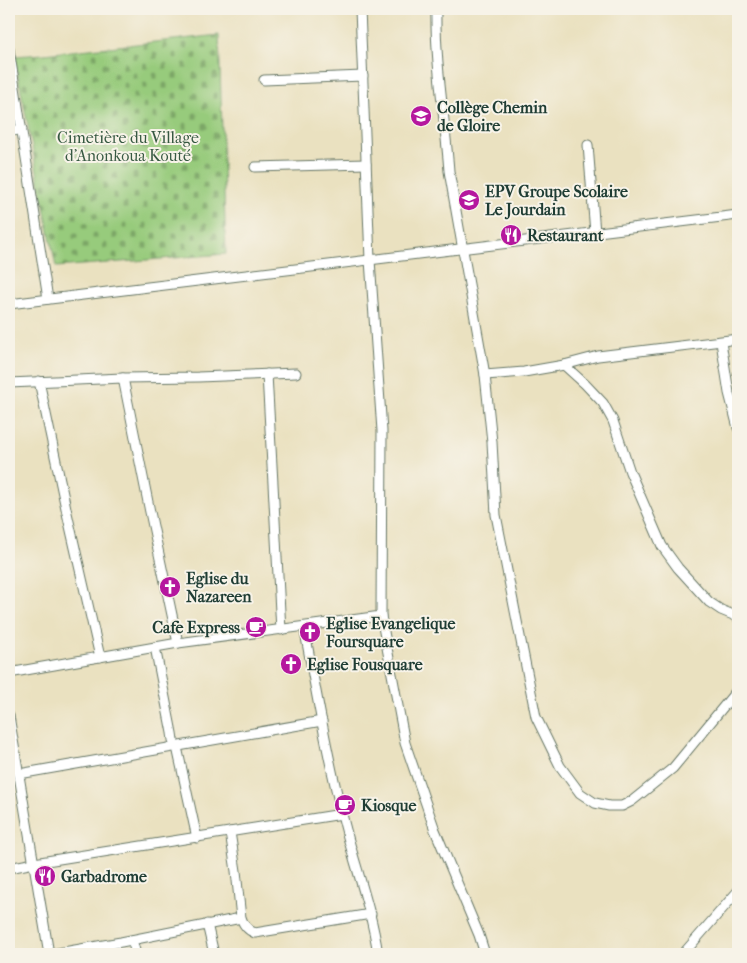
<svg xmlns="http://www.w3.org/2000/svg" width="747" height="963" viewBox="0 0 747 963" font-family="'IM FELL French Canon',serif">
	<defs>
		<pattern id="cemetery-stones" width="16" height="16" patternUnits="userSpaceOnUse" patternTransform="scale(1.25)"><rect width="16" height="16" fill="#97cb7c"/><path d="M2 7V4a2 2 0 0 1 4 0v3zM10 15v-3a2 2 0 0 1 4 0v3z" fill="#7ba666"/></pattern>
	</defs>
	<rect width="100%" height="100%" fill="#f7f3e8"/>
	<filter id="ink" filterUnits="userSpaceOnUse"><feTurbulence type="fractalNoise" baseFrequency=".02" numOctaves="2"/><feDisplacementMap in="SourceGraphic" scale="10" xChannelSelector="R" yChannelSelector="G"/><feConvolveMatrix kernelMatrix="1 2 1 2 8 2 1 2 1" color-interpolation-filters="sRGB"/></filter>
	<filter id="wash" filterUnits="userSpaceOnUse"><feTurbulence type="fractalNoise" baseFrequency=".0096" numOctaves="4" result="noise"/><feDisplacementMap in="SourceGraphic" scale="20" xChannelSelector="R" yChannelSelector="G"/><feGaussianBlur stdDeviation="1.12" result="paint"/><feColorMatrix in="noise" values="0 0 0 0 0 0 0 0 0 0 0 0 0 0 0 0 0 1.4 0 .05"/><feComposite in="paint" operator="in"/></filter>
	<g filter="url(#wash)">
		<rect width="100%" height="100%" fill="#eae1c0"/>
		<polygon fill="url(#cemetery-stones)" stroke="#5b8458" points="219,35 226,254 56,267 14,56 44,54"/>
	</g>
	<g filter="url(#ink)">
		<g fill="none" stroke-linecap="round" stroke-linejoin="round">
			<g stroke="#667665" stroke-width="11">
				<g id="minor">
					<polyline points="360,9 370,260 382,431 381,616 405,743 435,830 479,935 485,954"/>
					<path d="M436 9C435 63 445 117 449 171L485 375 492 442 496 515 536 717 560 766 580 793 595 803 609 806H622L632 801 673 768 738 689"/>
					<polyline points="9,49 48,299"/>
					<polyline points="264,80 363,76"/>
					<polyline points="9,132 22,129"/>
					<polyline points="588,145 595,233"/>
					<polyline points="255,167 366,164"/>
					<polyline points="9,304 738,215"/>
					<polyline points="721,342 729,393 738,428"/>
					<polyline points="564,365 585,384 603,403 613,421 630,472 662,546 678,568 709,602 721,610 738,617"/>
					<polyline points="267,374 281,630"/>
					<polyline points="485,375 524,372 564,365 598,356 738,339"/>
					<polyline points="123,378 150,512 178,643"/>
					<polyline points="39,381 67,513 100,657"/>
					<polyline points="9,383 123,378 198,377 296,373"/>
					<path d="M304 627C316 689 326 752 342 814 353 861 371 906 378 954"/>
					<polyline points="155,647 172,733 173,740 177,747 197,838"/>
					<polyline points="9,673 178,643 381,616"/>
					<polyline points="9,716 49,954"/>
					<polyline points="19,774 322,721"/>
					<polyline points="230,832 236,871 241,918"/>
					<polyline points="9,868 34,863 342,814"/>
					<polyline points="207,924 214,954"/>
					<polyline points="132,940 136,954"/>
					<path d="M52 954 121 942 241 918C244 925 247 930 255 933L371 914"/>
					<polyline points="683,954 738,891"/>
				</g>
			</g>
			<use href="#minor" stroke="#fff" stroke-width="9"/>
		</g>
	</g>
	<defs>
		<g id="school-disc" transform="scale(1.125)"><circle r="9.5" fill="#b5179e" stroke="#f7f3e8"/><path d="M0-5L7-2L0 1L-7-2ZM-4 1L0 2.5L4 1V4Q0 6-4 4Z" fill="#fff"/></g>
		<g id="restaurant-disc" transform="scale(1.125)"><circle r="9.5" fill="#b5179e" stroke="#f7f3e8"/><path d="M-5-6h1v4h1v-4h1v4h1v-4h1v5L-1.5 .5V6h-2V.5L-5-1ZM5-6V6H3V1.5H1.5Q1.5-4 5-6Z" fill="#fff"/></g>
		<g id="church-disc" transform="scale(1.125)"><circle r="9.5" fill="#b5179e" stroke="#f7f3e8"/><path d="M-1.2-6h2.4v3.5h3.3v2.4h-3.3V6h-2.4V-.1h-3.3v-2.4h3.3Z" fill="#fff"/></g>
		<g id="cafe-disc" transform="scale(1.125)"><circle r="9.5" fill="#b5179e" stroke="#f7f3e8"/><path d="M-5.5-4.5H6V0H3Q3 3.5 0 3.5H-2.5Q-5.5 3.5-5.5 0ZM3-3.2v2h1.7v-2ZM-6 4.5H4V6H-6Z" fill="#fff"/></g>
	</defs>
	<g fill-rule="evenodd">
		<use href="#school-disc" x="421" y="116"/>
		<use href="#school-disc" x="469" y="200"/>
		<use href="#restaurant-disc" x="511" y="235"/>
		<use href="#church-disc" x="170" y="587"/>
		<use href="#cafe-disc" x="256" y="627"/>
		<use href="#church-disc" x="310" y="632"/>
		<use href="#church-disc" x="291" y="664"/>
		<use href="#cafe-disc" x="345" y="805"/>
		<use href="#restaurant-disc" x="45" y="876"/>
	</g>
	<g text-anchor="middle" stroke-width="4" stroke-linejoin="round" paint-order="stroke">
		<g font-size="16" font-weight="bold" fill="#1f3d34" stroke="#f7f3e8" text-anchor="start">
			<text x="437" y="113">Collège Chemin<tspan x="437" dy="18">de Gloire</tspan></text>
			<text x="485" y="197">EPV Groupe Scolaire<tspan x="485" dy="18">Le Jourdain</tspan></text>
			<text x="527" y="241">Restaurant</text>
			<text x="186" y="584">Eglise du<tspan x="186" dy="18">Nazareen</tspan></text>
			<text x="326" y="629">Eglise Evangelique<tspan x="326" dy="18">Foursquare</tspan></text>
			<text x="240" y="633" text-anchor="end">Cafe Express</text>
			<text x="307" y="670">Eglise Fousquare</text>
			<text x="361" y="811">Kiosque</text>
			<text x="61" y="882">Garbadrome</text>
		</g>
		<g font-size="16" fill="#375942" stroke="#f7f3e8">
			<text x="128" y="143">Cimetière du Village<tspan x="128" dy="18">d'Anonkoua Kouté</tspan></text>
		</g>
	</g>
	<rect width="747" height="963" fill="none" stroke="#f7f3e8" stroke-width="30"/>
</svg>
